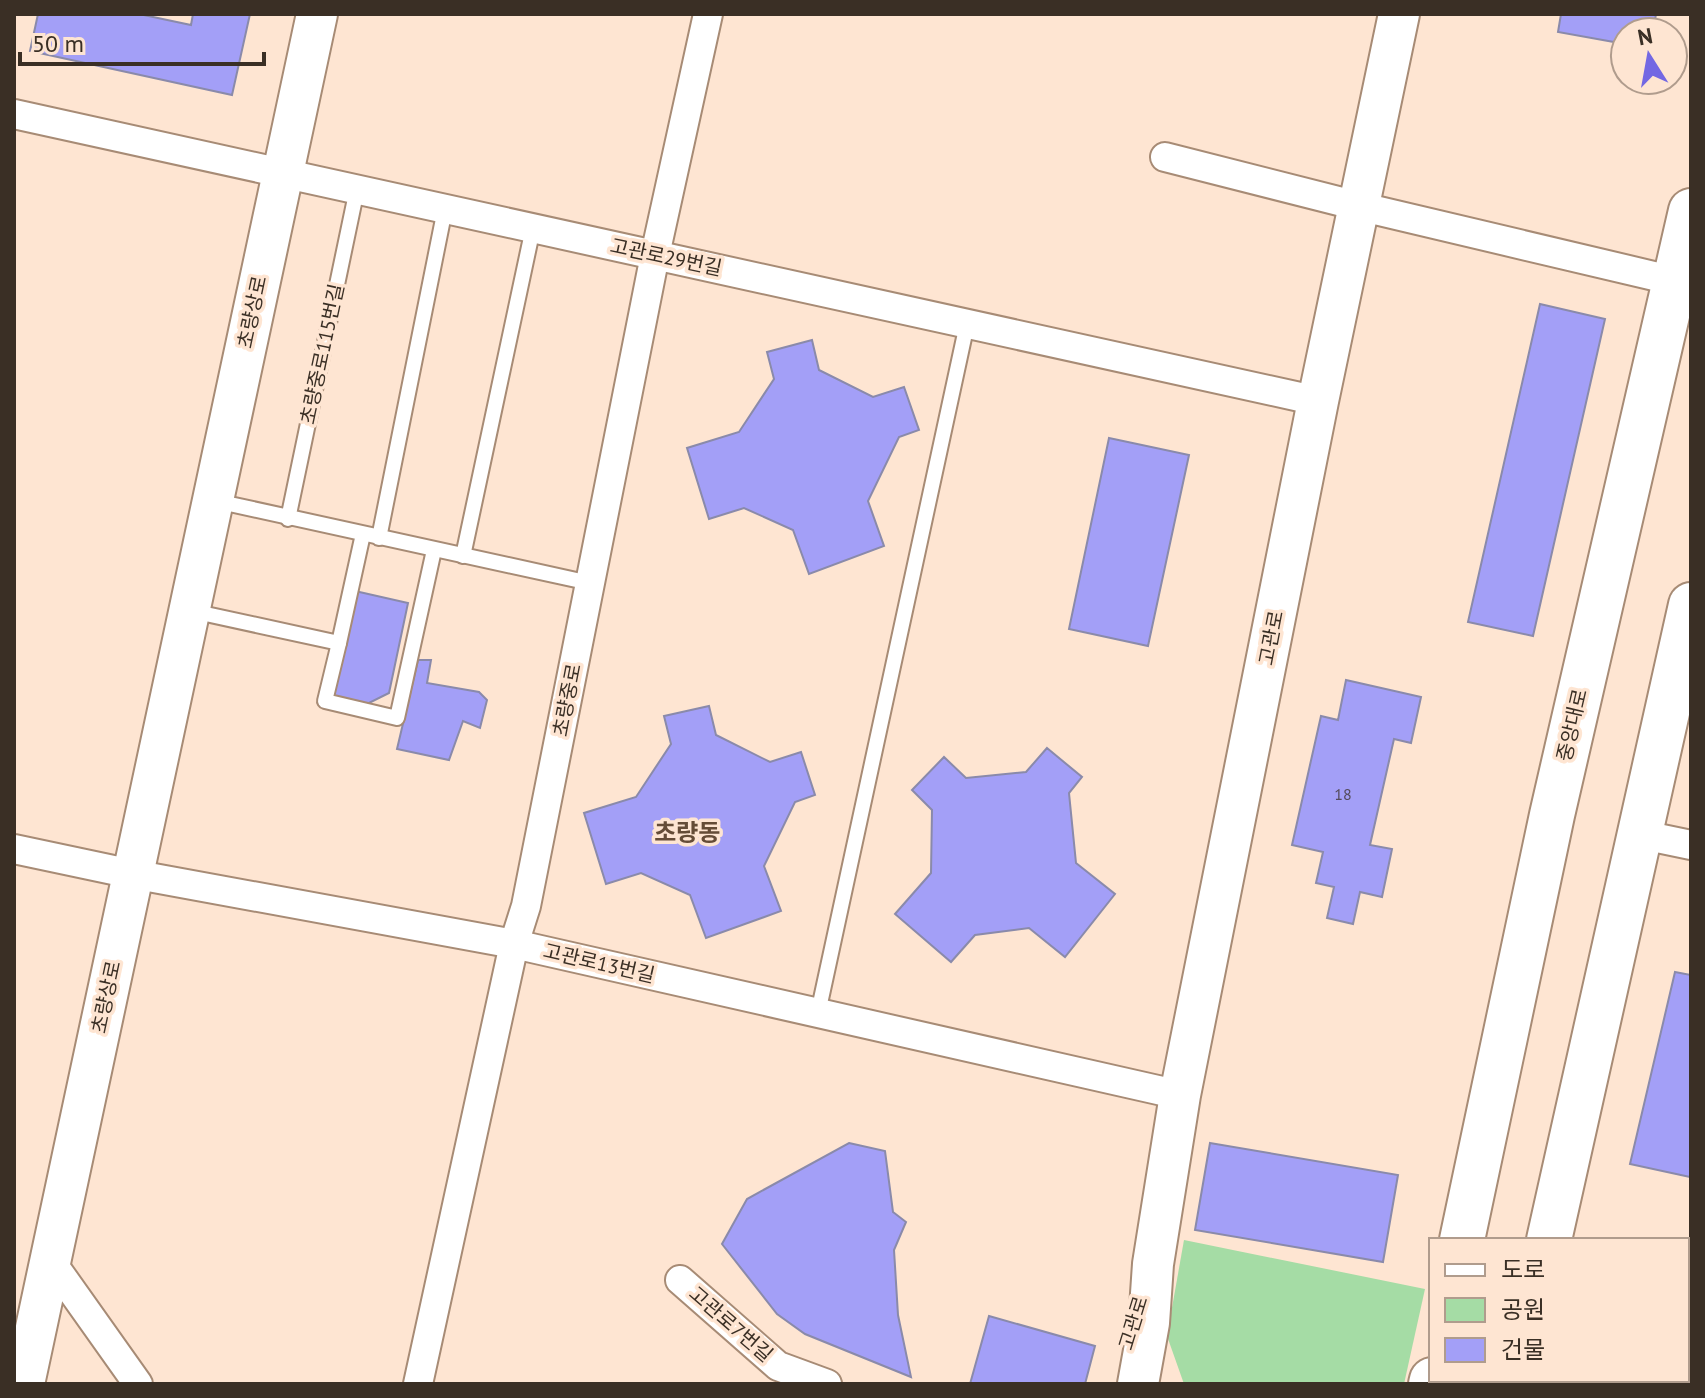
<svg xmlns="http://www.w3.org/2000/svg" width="1705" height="1398" viewBox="0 0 1705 1398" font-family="'PT Sans','Noto Sans KR',sans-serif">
	<rect width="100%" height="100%" fill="#fee5d2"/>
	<polygon fill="#a5dca5" points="1184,1240 1425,1289 1404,1384 1184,1384 1167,1336"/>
	<g fill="#a39ff7" stroke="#8a8aaa" stroke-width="2">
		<polygon points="38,14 139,14 191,25 193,14 250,14 232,95 30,51"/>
		<polygon points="1561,14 1656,14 1653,32 1625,32 1625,44 1558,32"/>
		<polygon points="1540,304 1605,319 1533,636 1468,622"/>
		<polygon points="812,340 819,370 873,397 904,387 919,430 899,437 868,501 884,546 809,574 793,530 744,508 709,519 687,448 739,432 774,379 767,352"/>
		<polygon points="1109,438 1189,455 1148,646 1069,629"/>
		<polygon points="355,591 408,603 389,693 363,706 331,699"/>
		<polygon points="418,660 431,660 427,683 479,692 487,700 480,728 463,721 449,760 397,749"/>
		<polygon points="1346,680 1421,697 1411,743 1394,739 1370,845 1392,849 1382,897 1360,892 1353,924 1327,918 1334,887 1316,883 1323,852 1292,845 1321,716 1338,720"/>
		<polygon points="709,706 716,735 770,762 801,752 815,795 795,802 764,866 781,911 706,938 690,895 641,873 606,884 584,813 636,797 671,744 664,716"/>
		<polygon points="1047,748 1082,777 1069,793 1076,863 1115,894 1065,957 1029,928 975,935 951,962 895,914 931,873 932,810 912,790 944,757 966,778 1026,772"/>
		<polygon points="1675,972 1691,975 1690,1177 1630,1164"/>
		<polygon points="849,1143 885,1151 893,1212 906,1222 894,1250 898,1315 911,1377 805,1334 777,1314 722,1244 747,1199"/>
		<polygon points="1210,1143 1398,1175 1383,1262 1195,1230"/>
		<polygon points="989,1316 1095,1346 1085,1384 970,1384"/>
	</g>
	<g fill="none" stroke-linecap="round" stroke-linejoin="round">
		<g stroke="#a78b75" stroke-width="18">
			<g id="lane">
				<polyline points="216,501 590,583"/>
				<polyline points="288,519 357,189"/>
				<polyline points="379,538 445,209"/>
				<polyline points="463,556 533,228"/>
				<polyline points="192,611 339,643 363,534"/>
				<polyline points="339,643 325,701 397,718 434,550"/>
				<polyline points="818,1013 967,324"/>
			</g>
		</g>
		<g stroke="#a78b75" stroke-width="32">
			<g id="street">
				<polyline points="14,114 1318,401"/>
				<polyline points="1165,157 1358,206 1675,281"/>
				<polyline points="1638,834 1691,845"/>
				<polyline points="14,849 132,874 514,944 1180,1095"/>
				<polyline points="50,1260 138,1384"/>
				<polyline points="680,1280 778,1366 827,1384"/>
				<polyline points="418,1384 514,944 526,906 655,255 708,14"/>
			</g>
		</g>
		<g stroke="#a78b75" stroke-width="44">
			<g id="secondary">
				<polyline points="24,1384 317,14"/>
				<polyline points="1138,1384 1149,1323 1153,1264 1180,1095 1318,401 1399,14"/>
			</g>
		</g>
		<g stroke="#a78b75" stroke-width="48">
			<g id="primary">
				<polyline points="1462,1240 1552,815 1691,211"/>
				<polyline points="1549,1240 1691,605"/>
				<polyline points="1431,1384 1432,1380"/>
				<polyline points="1517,1384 1518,1380"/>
			</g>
		</g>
		<use href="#lane" stroke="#fff" stroke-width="14"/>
		<use href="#street" stroke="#fff" stroke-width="28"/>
		<use href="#secondary" stroke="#fff" stroke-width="40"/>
		<use href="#primary" stroke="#fff" stroke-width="44"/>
	</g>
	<g text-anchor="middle" stroke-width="7" stroke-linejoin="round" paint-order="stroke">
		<g font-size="16" fill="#544b5a">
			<text x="1343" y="800">18</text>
		</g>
		<g font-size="20" fill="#3a2f25" stroke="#fee5d2">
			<text transform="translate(666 257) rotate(12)" y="7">고관로29번길</text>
			<text transform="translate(252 312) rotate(-78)" y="7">초량상로</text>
			<text transform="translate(322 354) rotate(-78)" y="7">초량중로115번길</text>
			<text transform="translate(1271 638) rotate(-79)" y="7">고관로</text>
			<text transform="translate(567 700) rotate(-79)" y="7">초량중로</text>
			<text transform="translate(1572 725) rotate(-77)" y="7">중앙대로</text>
			<text transform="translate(599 963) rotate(13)" y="7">고관로13번길</text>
			<text transform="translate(106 997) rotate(-78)" y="7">초량상로</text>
			<text transform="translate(1133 1323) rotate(-73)" y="7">고관로</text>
			<text transform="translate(731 1324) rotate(41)" y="7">고관로7번길</text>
		</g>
		<g font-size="24" font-weight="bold" fill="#654c37" stroke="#fee5d2">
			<text x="687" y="841">초량동</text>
		</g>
	</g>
	<rect width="1705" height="1398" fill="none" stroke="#3a2f25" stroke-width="32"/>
	<rect x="1429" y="1238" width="260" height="144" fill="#fee5d2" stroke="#b09c8d" stroke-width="2"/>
	<rect x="1445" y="1264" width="40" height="12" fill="#ffffff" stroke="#b09c8d" stroke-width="2"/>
	<text x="1501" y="1278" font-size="24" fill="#3a2f25">도로</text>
	<rect x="1445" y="1298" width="40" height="24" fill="#a5dca5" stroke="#b09c8d" stroke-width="2"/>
	<text x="1501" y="1318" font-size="24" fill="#3a2f25">공원</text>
	<rect x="1445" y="1338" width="40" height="24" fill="#a39ff7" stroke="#b09c8d" stroke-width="2"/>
	<text x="1501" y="1358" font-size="24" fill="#3a2f25">건물</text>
	<g transform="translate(1649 56) rotate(349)"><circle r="38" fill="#fee5d2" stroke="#b09c8d" stroke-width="2"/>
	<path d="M0-6L14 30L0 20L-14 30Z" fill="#7368e3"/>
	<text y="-12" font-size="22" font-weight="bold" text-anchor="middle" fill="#3a2f25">N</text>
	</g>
	<path d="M20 52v12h244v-12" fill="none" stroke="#3a2f25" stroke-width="4"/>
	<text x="32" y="52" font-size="24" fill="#3a2f25" stroke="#fee5d2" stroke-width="6" paint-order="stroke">50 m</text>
</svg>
